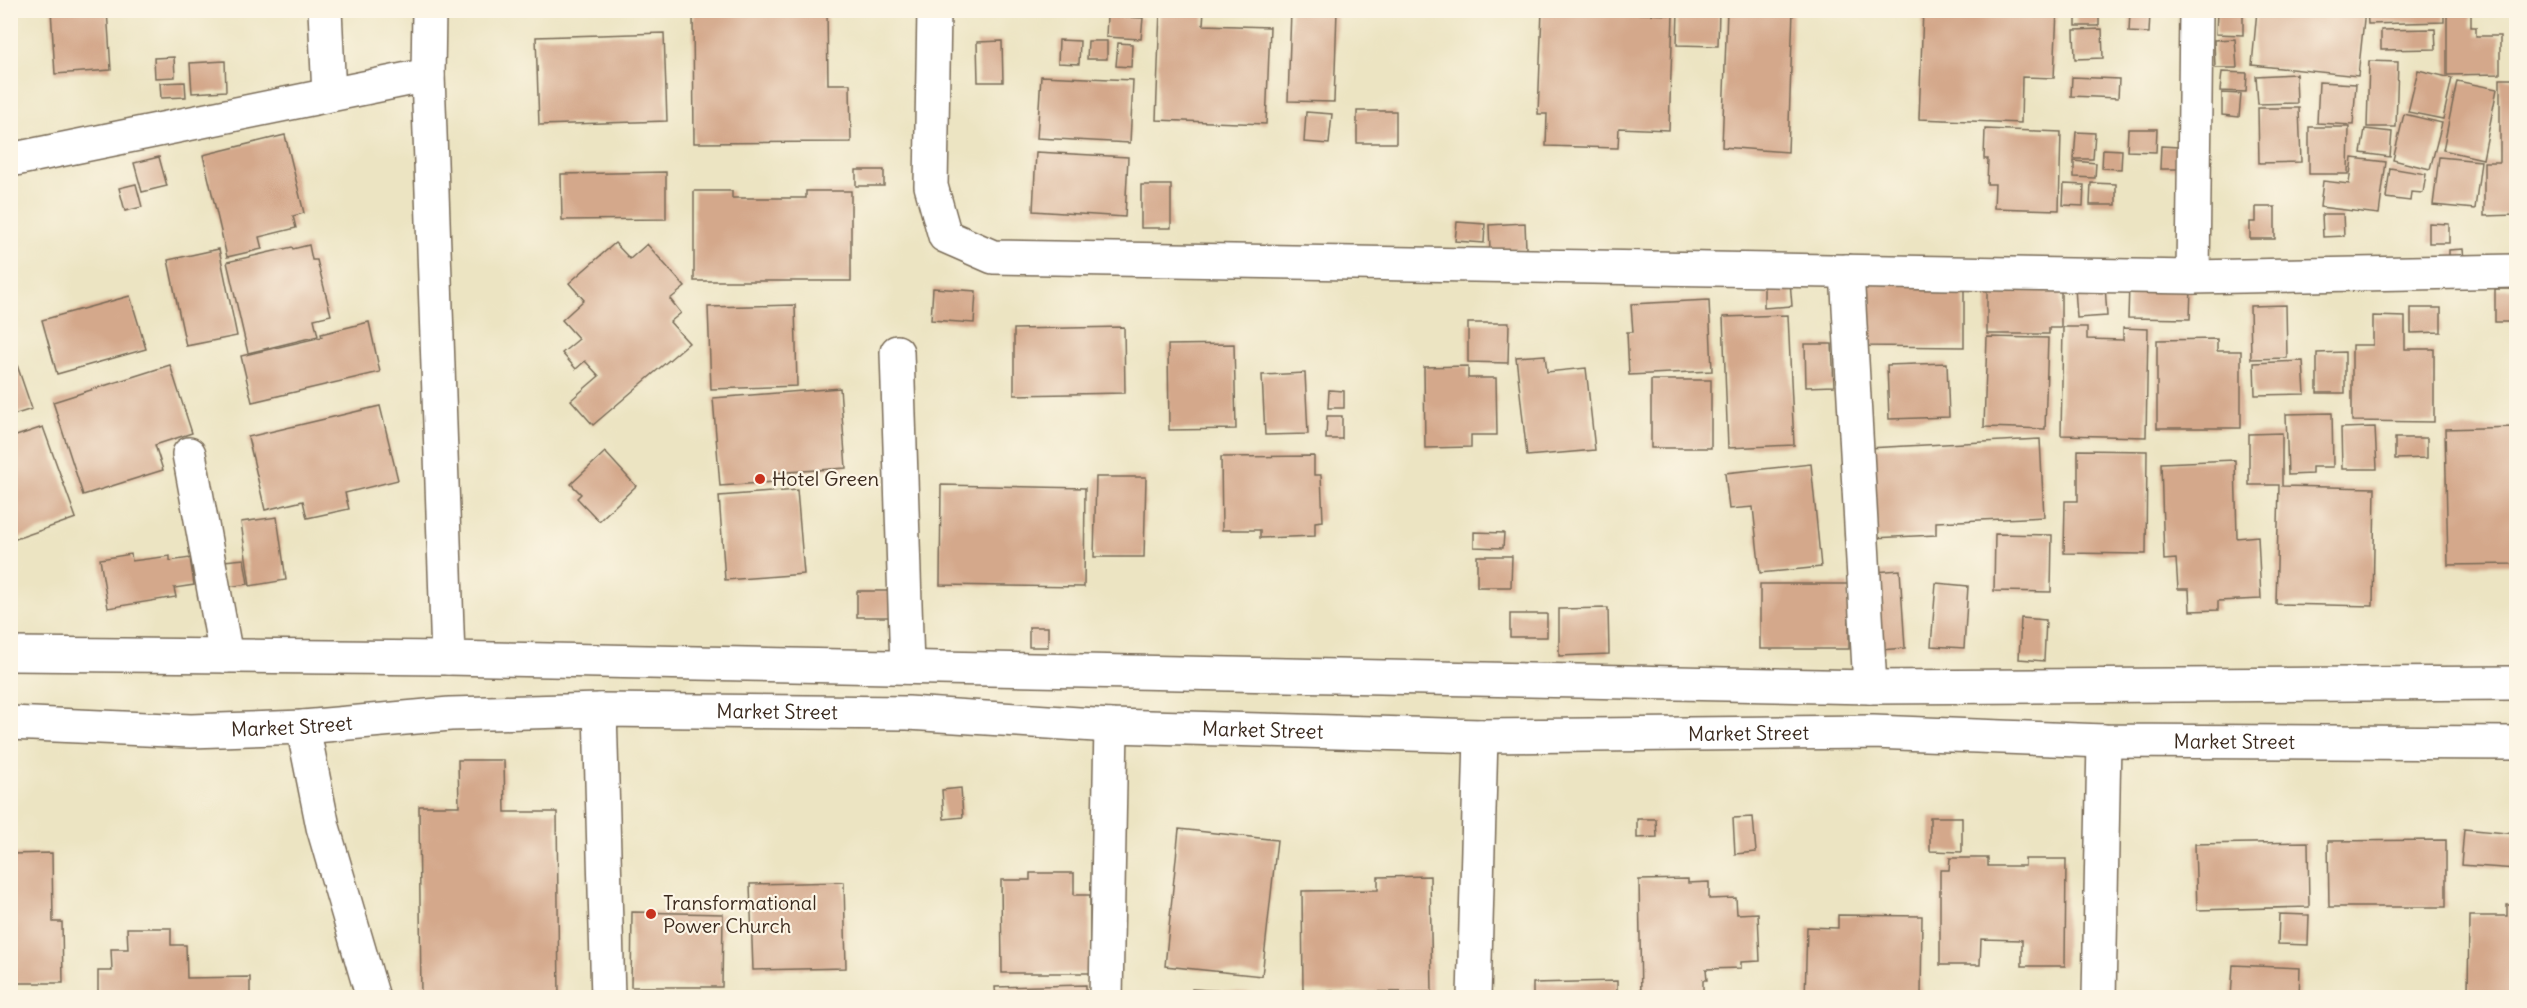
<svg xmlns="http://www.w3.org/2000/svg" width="2527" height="1008" viewBox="0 0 2527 1008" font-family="Delius,sans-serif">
	<rect width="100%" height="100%" fill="#fcf5e5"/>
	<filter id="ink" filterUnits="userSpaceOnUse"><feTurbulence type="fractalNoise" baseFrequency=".0167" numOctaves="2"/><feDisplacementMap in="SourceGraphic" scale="12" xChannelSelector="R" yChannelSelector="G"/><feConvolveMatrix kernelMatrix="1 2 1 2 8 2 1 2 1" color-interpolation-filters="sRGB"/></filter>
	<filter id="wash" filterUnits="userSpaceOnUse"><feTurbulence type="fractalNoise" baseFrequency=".008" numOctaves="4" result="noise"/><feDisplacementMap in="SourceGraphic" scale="24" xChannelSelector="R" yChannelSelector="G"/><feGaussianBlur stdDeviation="1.35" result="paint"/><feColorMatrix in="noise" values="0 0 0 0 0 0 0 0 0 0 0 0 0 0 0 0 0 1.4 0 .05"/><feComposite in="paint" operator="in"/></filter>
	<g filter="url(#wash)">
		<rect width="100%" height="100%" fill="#ece4c2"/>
		<g id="blocks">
			<g fill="#d4a88b">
				<polygon points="51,10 107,10 111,70 55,74"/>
				<polygon points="693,10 827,10 828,84 850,84 851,142 694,143"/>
				<rect x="1109" y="10" width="35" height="3"/>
				<polygon points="1160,10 1204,10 1203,25 1270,27 1266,124 1156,120"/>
				<polygon points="1291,10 1337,10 1334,102 1288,101"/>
				<polygon points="1542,10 1673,15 1669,130 1619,128 1618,148 1546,146 1547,114 1538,114"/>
				<polygon points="1678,10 1719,10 1718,46 1677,45"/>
				<polygon points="1727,10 1793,10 1788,152 1722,147"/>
				<polygon points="1923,10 2057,10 2054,78 2022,77 2021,123 1919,119"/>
				<polygon points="2217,10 2243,10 2243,35 2216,34"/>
				<polygon points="2257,10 2365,10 2358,76 2252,65"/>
				<polygon points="2367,10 2444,10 2444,22 2368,24"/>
				<polygon points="2447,10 2471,10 2471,27 2476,27 2476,36 2500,36 2500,74 2447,75"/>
				<rect x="2076" y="11" width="23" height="15"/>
				<polygon points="2130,11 2150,13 2149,33 2129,32"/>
				<polygon points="1107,16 1143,18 1141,39 1106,37"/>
				<polygon points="2102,29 2103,58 2075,59 2074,30"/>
				<polygon points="2435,29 2436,49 2381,50 2381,30"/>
				<polygon points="664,33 667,121 539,125 536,37"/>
				<polygon points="2235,39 2237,68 2215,68 2214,40"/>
				<polygon points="1059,40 1080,41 1079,64 1058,63"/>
				<polygon points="1002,41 1003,82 978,82 977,42"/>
				<polygon points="1088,41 1107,41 1107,59 1087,59"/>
				<polygon points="1118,43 1132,44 1131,67 1116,66"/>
				<polygon points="174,57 175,77 155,78 154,58"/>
				<polygon points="225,61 226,91 192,93 190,63"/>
				<polygon points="2369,61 2398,62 2396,127 2367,127"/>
				<polygon points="2418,70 2452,78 2443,119 2408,112"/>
				<polygon points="2222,72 2247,73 2246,92 2220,91"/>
				<polygon points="2296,74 2297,103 2258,104 2256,76"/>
				<polygon points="1041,76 1133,80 1130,143 1037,138"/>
				<polygon points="2072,77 2119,79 2118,98 2071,96"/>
				<polygon points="2500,79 2516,79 2516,215 2484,216 2484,162 2500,162"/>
				<polygon points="2457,81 2497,89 2483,159 2443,150"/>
				<polygon points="185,82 186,97 161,98 160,83"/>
				<polygon points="2319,82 2356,84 2353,125 2317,123"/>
				<polygon points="2222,93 2241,94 2239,117 2222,115"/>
				<polygon points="2258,108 2299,108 2301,162 2259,163"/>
				<rect x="1357" y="111" width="39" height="32"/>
				<polygon points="1306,112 1332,114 1329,144 1304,142"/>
				<polygon points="2404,114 2442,123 2430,169 2393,160"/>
				<polygon points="2309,127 2349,127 2348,174 2309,174"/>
				<polygon points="1985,129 2061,132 2059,210 1994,208 1995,184 1987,184 1988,159 1984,159"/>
				<polygon points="2128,129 2157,129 2156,152 2127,151"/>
				<polygon points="2365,129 2392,132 2390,157 2361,153"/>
				<polygon points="2076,132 2095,133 2093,159 2074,159"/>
				<polygon points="285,135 304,213 293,216 296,228 259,237 262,249 227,257 203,155"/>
				<polygon points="2161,146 2178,147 2178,169 2160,169"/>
				<polygon points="2103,149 2122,150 2121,169 2102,168"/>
				<polygon points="1036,152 1128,157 1125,217 1033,211"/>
				<polygon points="159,157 167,186 142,192 134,163"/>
				<polygon points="2439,157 2481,161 2475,209 2433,205"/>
				<polygon points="2352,158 2386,162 2379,214 2320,207 2323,181 2349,184"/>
				<polygon points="2074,161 2096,163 2095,178 2074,177"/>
				<polygon points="2390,168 2426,174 2423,193 2411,192 2410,201 2386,198"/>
				<rect x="856" y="170" width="28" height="16"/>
				<polygon points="666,172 666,219 562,220 561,174"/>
				<polygon points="2091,183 2116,184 2116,205 2090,205"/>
				<polygon points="136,184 142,207 125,211 119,188"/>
				<polygon points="2064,184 2084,185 2083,206 2063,205"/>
				<rect x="1141" y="185" width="30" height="43"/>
				<polygon points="694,191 732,191 732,198 806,198 806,191 851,191 851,281 694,281"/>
				<polygon points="2256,207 2275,207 2275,239 2250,239 2250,222 2256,222"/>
				<polygon points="2322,214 2343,214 2344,236 2323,237"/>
				<polygon points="1457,222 1485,224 1484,243 1455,241"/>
				<polygon points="1525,223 1526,249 1490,250 1489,225"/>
				<polygon points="2429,223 2449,224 2449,243 2429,243"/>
				<polygon points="615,243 630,259 647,244 685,287 670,299 681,313 670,322 689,343 593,425 571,400 599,376 585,361 576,369 562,353 579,339 562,320 584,300 569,283"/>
				<polygon points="309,245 312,260 317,260 331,315 314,319 318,336 248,353 227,262 292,247 293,249"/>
				<polygon points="219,249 237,336 186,346 168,260"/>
				<polygon points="2463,249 2464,260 2449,260 2449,250"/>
				<polygon points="1790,281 1792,306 1764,308 1764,283"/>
				<polygon points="1863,281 1964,283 1964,347 1862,346"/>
				<polygon points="1987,281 2061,283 2061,328 2049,328 2049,334 1987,334"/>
				<polygon points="2105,285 2107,316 2077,318 2075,287"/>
				<polygon points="2129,285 2191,287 2190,319 2128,318"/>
				<polygon points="933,288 976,291 974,323 931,320"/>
				<rect x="2495" y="289" width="21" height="33"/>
				<polygon points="130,296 146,349 57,374 42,320"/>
				<polygon points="1709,300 1712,371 1629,375 1627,332 1633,332 1631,304"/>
				<polygon points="795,305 797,386 711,389 708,307"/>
				<polygon points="2286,305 2287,358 2251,359 2250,306"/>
				<polygon points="2411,308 2441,308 2441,332 2411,333"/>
				<polygon points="1788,315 1794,445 1728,448 1723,317"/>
				<polygon points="2373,316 2405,317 2405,349 2434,349 2434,422 2352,421 2352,345 2373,345"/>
				<polygon points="369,322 380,372 252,402 241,356 322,337 321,334"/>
				<polygon points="1468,323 1509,323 1508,363 1468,362"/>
				<polygon points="1124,327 1125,393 1014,395 1014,329"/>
				<polygon points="2063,327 2087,327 2087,339 2123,340 2123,328 2148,329 2146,437 2061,435"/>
				<polygon points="1987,337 2048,338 2045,429 1984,427"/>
				<polygon points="2217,339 2217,351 2241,351 2241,428 2157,428 2157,340"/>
				<polygon points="1234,344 1236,429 1169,430 1168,345"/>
				<polygon points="1805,344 1832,344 1834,386 1806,387"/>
				<polygon points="2345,352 2345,393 2317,393 2317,353"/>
				<polygon points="1545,355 1547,372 1586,368 1595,450 1527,456 1516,357"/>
				<polygon points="2303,361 2305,394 2255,395 2254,363"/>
				<polygon points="1947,363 1949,417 1889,419 1887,365"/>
				<polygon points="17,365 32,409 10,416 10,367"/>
				<polygon points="170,365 192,433 155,445 163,470 83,495 53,402"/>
				<polygon points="1468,366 1468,378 1496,378 1497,435 1471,435 1471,447 1425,448 1424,367"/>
				<polygon points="1305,373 1308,434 1265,435 1262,375"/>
				<rect x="1651" y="380" width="60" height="68"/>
				<polygon points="840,388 846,468 774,473 774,482 720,486 713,398"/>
				<polygon points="1329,390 1344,391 1344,408 1328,408"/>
				<polygon points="380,406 398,480 345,493 349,509 307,518 303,501 265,510 248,437"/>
				<polygon points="2332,413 2333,467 2312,467 2312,474 2288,475 2286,414"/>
				<polygon points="1327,416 1342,416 1342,439 1326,439"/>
				<polygon points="43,427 76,518 10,541 10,438"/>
				<polygon points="2375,427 2377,469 2342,469 2341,428"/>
				<polygon points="2516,427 2516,564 2448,565 2445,429"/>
				<polygon points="2282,433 2282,486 2375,488 2373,606 2276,604 2279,485 2249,485 2249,434"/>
				<polygon points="2395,438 2427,438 2427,458 2395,459"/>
				<polygon points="2040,439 2044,517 1936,522 1936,535 1873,538 1868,448"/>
				<polygon points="2078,450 2147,451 2146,554 2064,553 2065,501 2078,501"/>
				<polygon points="605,452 636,486 599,521 577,498 581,494 571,484"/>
				<polygon points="1314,456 1314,475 1321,475 1323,521 1315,522 1315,536 1260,538 1260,530 1222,530 1221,457"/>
				<polygon points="2235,460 2237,538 2258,536 2261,599 2218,601 2218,610 2190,611 2189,589 2178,589 2176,559 2164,560 2161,463"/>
				<polygon points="1811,464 1821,567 1760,573 1753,507 1729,509 1725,473"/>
				<polygon points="1096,477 1146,477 1144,557 1094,557"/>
				<polygon points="941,485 1085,488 1084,587 940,585"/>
				<polygon points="797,490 804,574 725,580 719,496"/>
				<polygon points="277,517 286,580 250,586 241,522"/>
				<polygon points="1474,532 1504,533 1503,548 1474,547"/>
				<polygon points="1995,534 2052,535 2051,592 1994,591"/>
				<polygon points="131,554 132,561 170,556 170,561 190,558 194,585 174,588 176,597 108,608 100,559"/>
				<polygon points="1477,556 1512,556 1511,587 1477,587"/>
				<polygon points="244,559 248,584 228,587 224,561"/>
				<polygon points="1900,570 1905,648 1880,650 1875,572"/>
				<polygon points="1936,583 1968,586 1964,648 1931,646"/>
				<rect x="1760" y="584" width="89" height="65"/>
				<rect x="857" y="591" width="40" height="26"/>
				<polygon points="1608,608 1609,654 1559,656 1559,609"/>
				<rect x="1510" y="614" width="37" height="23"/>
				<polygon points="2021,618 2046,620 2044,661 2019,659"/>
				<rect x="1029" y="627" width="19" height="20"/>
				<polygon points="458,760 504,760 505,812 557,812 559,998 421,998 419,806 459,806"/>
				<polygon points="961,788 963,817 944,819 942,790"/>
				<polygon points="1753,817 1756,852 1735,854 1733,818"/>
				<polygon points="1930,817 1962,817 1962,852 1930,851"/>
				<polygon points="1637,819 1656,819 1657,837 1637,838"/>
				<polygon points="1179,829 1277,840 1262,976 1165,966"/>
				<polygon points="2464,829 2516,834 2516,869 2461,865"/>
				<polygon points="2446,840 2446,907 2329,907 2328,841"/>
				<polygon points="2308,842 2309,907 2197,910 2195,844"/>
				<polygon points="52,853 53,922 62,922 63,983 10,983 10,854"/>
				<polygon points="1950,858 1988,858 1988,866 2025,866 2025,859 2066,859 2065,966 2022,966 2022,940 1981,939 1980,965 1940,965 1940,870 1949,870"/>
				<polygon points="1030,873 1074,873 1074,895 1090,895 1090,973 1002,973 1001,880 1030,880"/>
				<polygon points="1430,876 1432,992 1303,991 1302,891 1378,890 1378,877"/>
				<polygon points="1688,879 1688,883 1709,882 1709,899 1736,898 1737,914 1758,913 1760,961 1741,962 1741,968 1706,969 1707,980 1703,980 1703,998 1641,998 1639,880"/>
				<polygon points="844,882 846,968 753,970 750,884"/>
				<polygon points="2507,905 2516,905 2516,995 2468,994 2469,916 2507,916"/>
				<polygon points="632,912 723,914 722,987 631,987"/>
				<polygon points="2279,914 2309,915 2308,945 2278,944"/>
				<polygon points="1838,915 1922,916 1921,998 1805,998 1807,927 1838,928"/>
				<polygon points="127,928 171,928 171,945 186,945 187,978 250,977 250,998 98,998 98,971 112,971 111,949 128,949"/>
				<polygon points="2233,965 2300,968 2299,998 2231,998"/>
				<polygon points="1617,981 1617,998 1533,998 1533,983"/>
				<polygon points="1086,985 1086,998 996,998 995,987"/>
				<polygon points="1192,989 1258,993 1257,998 1191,998"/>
			</g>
		</g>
	</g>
	<g filter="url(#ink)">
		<use href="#blocks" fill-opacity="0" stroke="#796b57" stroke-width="1.5"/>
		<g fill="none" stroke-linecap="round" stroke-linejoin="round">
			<g stroke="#796b57" stroke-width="36">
				<g id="minor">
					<polyline points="325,10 329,95"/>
					<polyline points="429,10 428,75 448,658"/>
					<polyline points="934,10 931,186 945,236 993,257 2193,277 2516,271"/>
					<polyline points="10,160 428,75"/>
					<polyline points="1847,271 1870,687"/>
					<polyline points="2193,277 2196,10"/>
					<polyline points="897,352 907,667"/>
					<polyline points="189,454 226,656"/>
					<polyline points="10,654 448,658 1870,687 2516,683"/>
					<polyline points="600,710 608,998"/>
					<path id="s1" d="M10 723 191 731 303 727 450 714 600 710 908 713 1111 726 1481 736 1873 732 2104 741 2516 743"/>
					<polyline points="303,727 323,827 373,998"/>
					<polyline points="1106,998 1111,726"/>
					<polyline points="1474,998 1481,736"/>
					<polyline points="2099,998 2104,741"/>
				</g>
			</g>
			<use href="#minor" stroke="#fff" stroke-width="33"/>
		</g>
	</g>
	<g fill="#c8321e" stroke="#fcf5e5" stroke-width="2">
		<circle cx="760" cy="479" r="6"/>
		<circle cx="651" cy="914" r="6"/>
	</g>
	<g text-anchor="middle" stroke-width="4.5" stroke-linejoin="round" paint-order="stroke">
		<g font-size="20" fill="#3b2a1e" stroke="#fcf5e5" text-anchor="start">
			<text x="772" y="486">Hotel Green</text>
			<text x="663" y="910">Transformational<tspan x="663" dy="23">Power Church</tspan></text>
		</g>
		<g font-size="20" fill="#3b2a1e" stroke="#fcf5e5">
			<text dy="7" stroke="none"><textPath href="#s1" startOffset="768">Market Street</textPath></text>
			<text dy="7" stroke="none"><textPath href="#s1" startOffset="282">Market Street</textPath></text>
			<text dy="7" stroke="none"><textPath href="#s1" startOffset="1254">Market Street</textPath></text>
			<text dy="7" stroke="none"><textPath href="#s1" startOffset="1740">Market Street</textPath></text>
			<text dy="7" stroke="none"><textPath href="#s1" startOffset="2226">Market Street</textPath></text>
		</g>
	</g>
	<rect width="2527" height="1008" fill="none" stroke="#fcf5e5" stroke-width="36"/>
</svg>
